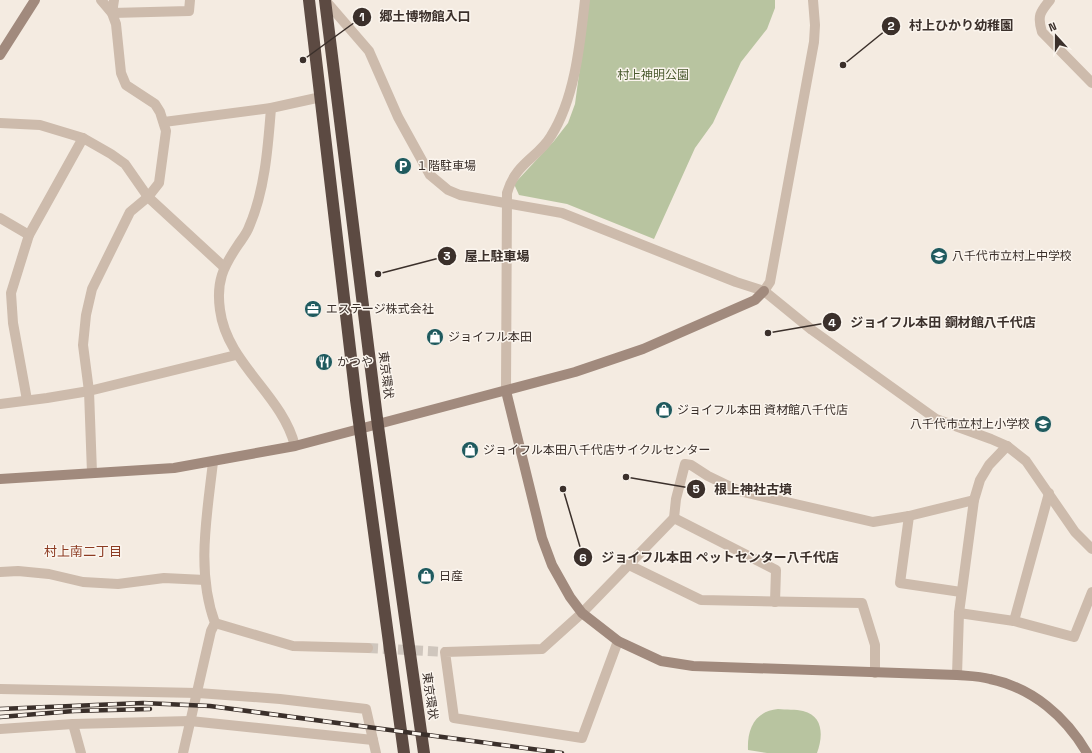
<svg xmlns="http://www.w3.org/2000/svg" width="1092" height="753" viewBox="0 0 1092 753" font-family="'Space Grotesk','Noto Sans JP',sans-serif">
	<rect width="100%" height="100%" fill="#f4ebe1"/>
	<g fill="#b8c4a0">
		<polygon points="589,0 775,0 775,8 767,29 741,62 713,123 695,148 654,239 567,204 519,195 514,184 554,141 568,123 575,104"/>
		<path d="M778 709C786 710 796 709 803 711 824 716 823 737 817 753H767L748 750C747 729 755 711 778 709Z"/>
	</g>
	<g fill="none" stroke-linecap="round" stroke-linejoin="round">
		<polyline stroke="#cfc6bd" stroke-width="10" stroke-dasharray="10 5" stroke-linecap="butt" points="368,648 445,652"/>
		<g stroke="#cdbbac" stroke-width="10">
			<polyline points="114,0 112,13 189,11 190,0"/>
			<polyline points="325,0 369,51 398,117 430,175 448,190 460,195 562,213 736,282 764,291 812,330 936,419 991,439 1007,446 1026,461 1075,532 1092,549"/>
			<path d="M1050 0C1040 12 1037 16 1042 32L1092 83"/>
			<path d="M271 108C268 147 265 190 249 227 247 233 242 239 238 245 223 267 216 282 220 310 227 364 282 394 295 446"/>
			<polyline points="164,122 271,108 321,97"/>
			<polyline points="0,123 40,125 83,138 111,154 125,164 148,197 224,267"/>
			<polyline points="0,218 29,235"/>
			<polyline points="764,291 770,282 814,42 815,25 813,0"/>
			<path d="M506 391 507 193C516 162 538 158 551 136 575 98 580 44 585 0"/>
			<polyline points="27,400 13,323 11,293 29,235 83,138"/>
			<polyline points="0,404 47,398 89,391 236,355"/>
			<polyline points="92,473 89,391 83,345 86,315 92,289 130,212 148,197 159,183 166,131 160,112 155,104 126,85 121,73 116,24 112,13 101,0"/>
			<polyline points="909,516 900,583 961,592"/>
			<polyline points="674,518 776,570 775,602"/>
			<polyline points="629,565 701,600 862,603 875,645 875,673"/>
			<polyline points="0,572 18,571 49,574 83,582 118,584 164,578 205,580"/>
			<polyline points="959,613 1014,621 1074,637 1092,592"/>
			<polyline points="1014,621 1049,493"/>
			<polyline points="215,623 293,646 368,648"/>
			<polyline points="618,641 582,738 454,718 445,652 542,649 582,613 674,518 676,499 685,464 691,465 708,476 739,491 873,522 909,516 974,500"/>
			<polyline points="957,675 959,613 974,500 980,480 989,465 1007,446"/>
			<polyline points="0,689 198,693 280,699 366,709 376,753"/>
			<polyline points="73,724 81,753"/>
			<polyline points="0,729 73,724 190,721 373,740"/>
			<path d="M183 753 211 631 215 623C196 572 207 515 213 462"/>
		</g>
		<g stroke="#a18a7d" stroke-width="10">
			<polyline points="0,55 35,0"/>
			<path d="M506 391 542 538 552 565 570 597 582 613 618 641 661 661 693 666 957 675C968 676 979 676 990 679 1033 688 1066 717 1087 753"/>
			<polyline points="0,479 174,468 295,446 575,372 643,349 755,300 764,291"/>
		</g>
		<g stroke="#5c4a42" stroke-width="12">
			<polyline points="309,0 356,400 404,753"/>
			<polyline points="325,0 378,426 424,753"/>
		</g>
		<g stroke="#3b302b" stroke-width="4.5">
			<g id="rail">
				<polyline points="0,709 143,703 210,706 562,753"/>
				<polyline points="0,717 74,711 150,709"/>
			</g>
		</g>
		<use href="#rail" stroke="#fbf5ee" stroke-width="3" stroke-dasharray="9" stroke-linecap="butt"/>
	</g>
	<defs>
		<g id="parking-disc" transform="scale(0.9)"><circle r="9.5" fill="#1f5a5e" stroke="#fbf5ee"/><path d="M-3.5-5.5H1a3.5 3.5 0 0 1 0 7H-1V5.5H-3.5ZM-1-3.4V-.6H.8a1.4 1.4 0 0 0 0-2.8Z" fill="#fff"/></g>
		<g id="school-disc" transform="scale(0.9)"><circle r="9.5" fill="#1f5a5e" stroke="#fbf5ee"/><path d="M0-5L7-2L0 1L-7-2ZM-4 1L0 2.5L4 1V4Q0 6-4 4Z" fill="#fff"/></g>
		<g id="office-disc" transform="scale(0.9)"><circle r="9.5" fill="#1f5a5e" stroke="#fbf5ee"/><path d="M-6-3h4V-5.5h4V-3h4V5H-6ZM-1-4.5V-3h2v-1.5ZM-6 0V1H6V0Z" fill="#fff"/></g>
		<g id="shop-disc" transform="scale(0.9)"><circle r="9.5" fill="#1f5a5e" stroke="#fbf5ee"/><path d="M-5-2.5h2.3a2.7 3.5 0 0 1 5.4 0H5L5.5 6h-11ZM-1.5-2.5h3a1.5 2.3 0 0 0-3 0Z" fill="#fff"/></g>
		<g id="restaurant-disc" transform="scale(0.9)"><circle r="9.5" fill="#1f5a5e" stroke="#fbf5ee"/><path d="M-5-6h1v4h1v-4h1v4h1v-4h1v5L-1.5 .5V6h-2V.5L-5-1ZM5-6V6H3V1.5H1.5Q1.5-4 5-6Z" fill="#fff"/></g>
	</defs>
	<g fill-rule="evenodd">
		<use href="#parking-disc" x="403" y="166"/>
		<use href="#school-disc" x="939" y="256"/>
		<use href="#office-disc" x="313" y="309"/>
		<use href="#shop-disc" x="435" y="337"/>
		<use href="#restaurant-disc" x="324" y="362"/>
		<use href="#shop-disc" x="664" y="410"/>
		<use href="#school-disc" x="1043" y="424"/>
		<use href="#shop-disc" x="470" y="450"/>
		<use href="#shop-disc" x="426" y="576"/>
	</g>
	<g text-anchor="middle" stroke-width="3" stroke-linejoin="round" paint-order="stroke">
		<g font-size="12" fill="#4a5a2e" stroke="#fbf5ee">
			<text x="653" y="79">村上神明公園</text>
		</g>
		<g font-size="12" fill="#3b302b" stroke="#fbf5ee" text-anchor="start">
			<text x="416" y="170">１階駐車場</text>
			<text x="952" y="260">八千代市立村上中学校</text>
			<text x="326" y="313">エステージ株式会社</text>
			<text x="448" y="341">ジョイフル本田</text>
			<text x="337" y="366">かつや</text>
			<text x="677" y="414">ジョイフル本田 資材館八千代店</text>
			<text x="1030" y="428" text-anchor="end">八千代市立村上小学校</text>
			<text x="483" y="454">ジョイフル本田八千代店サイクルセンター</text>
			<text x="439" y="580">日産</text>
		</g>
		<g font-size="12" fill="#3b302b" stroke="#fbf5ee">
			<text transform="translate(386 375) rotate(83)" y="4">東京環状</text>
			<text transform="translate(430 696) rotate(82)" y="4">東京環状</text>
		</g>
		<g font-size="13" fill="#8c3b22" stroke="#fbf5ee">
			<text x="83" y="556">村上南二丁目</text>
		</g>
	</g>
	<path fill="none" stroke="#3b302b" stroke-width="1.5" d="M303 60L362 17M843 65L891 26M378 274L447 256M768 333L832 322M626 477L696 489M563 489L583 557"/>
	<g fill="#3b302b" stroke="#fbf5ee" stroke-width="1.5">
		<circle cx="303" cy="60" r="4"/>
		<circle cx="843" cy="65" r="4"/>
		<circle cx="378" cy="274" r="4"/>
		<circle cx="768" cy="333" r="4"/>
		<circle cx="626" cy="477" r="4"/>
		<circle cx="563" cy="489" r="4"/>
		<circle cx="362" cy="17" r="10"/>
		<circle cx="891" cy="26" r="10"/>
		<circle cx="447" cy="256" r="10"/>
		<circle cx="832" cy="322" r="10"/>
		<circle cx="696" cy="489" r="10"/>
		<circle cx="583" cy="557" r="10"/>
	</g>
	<g font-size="12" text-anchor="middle" font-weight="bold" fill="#fff">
		<text x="362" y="21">1</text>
		<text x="891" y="30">2</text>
		<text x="447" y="260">3</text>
		<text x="832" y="327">4</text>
		<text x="696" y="493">5</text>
		<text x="583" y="562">6</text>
	</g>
	<g font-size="13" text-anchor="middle" font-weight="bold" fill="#3b302b" stroke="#fbf5ee" stroke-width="3" stroke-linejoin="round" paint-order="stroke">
		<text x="425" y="21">郷土博物館入口</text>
		<text x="961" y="30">村上ひかり幼稚園</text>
		<text x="497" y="261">屋上駐車場</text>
		<text x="943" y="327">ジョイフル本田 鋼材館八千代店</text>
		<text x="753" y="494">根上神社古墳</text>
		<text x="720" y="562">ジョイフル本田 ペットセンター八千代店</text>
	</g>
	<g transform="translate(1056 36) rotate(339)" stroke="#fbf5ee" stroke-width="3" paint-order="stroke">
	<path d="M0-3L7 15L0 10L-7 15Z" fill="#3b302b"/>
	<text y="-6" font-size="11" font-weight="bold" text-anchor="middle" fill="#3b302b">N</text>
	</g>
</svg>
